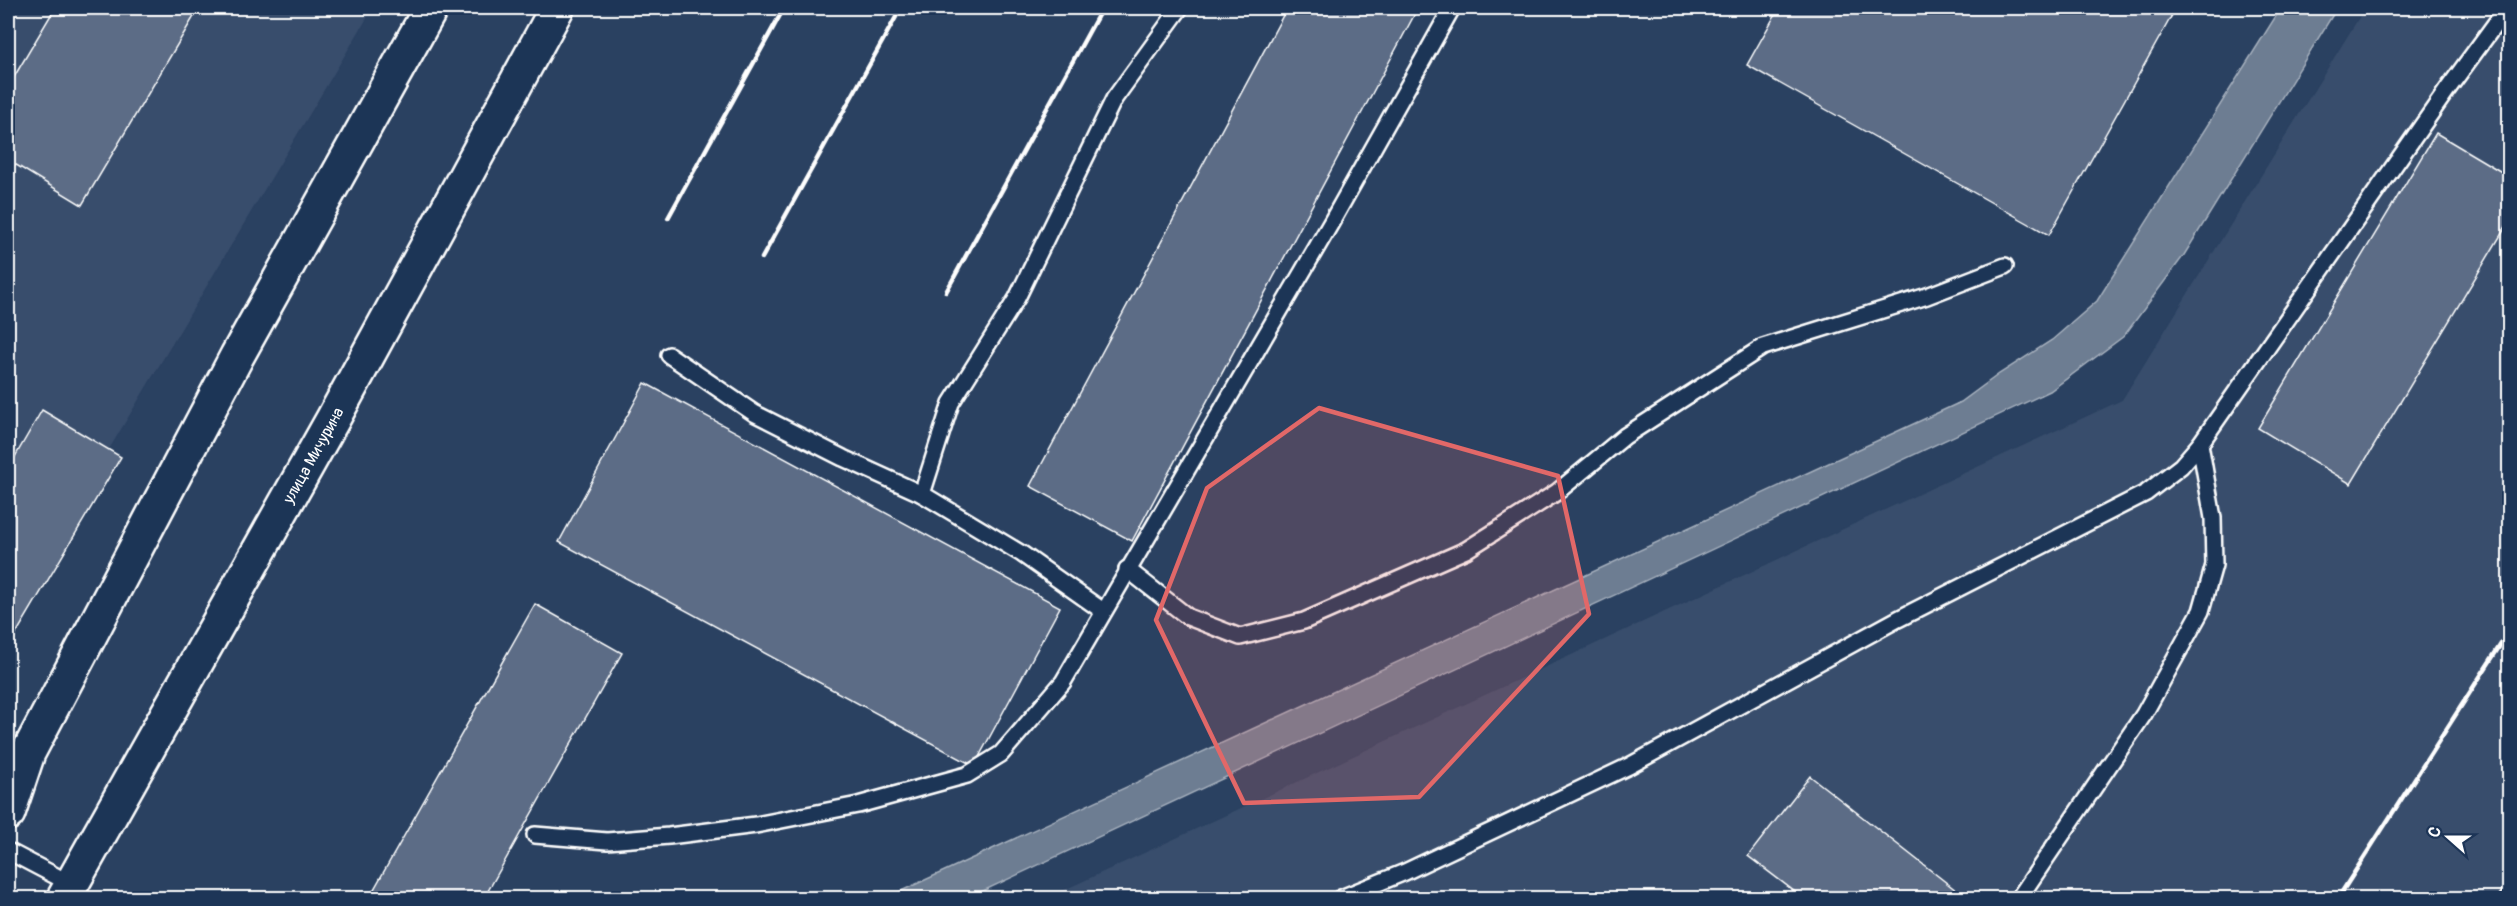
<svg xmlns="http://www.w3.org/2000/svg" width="2517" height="906" viewBox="0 0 2517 906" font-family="Pangolin,sans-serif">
	<rect width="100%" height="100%" fill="#2a4161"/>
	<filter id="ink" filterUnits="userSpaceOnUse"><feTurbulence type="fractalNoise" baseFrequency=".0167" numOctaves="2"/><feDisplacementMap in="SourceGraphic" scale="12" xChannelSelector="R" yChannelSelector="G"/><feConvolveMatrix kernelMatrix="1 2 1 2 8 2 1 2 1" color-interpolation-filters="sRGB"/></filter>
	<g filter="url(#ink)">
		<g fill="#394e6c">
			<polygon points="8,8 373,8 8,618"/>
			<polygon points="2365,8 2509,8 2509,898 1047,898 2122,400"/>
		</g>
		<polygon fill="#6d7d92" stroke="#a7b1be" stroke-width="1.5" points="2281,8 2337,8 2184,255 2124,336 2050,391 968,898 886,898 1961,402 1999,374 2052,340 2097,301"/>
		<g fill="#5b6c86" stroke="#fff" stroke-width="1.5">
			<polygon points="55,8 199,8 82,205 8,160 8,87"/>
			<polygon points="1287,8 1418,8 1132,541 1030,486"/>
			<polygon points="1779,8 2176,8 2049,235 1747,65"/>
			<polygon points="2436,133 2510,177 2510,220 2351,484 2258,428"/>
			<polygon points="645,383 1060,607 974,766 559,542"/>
			<polygon points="42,410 121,457 13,639 8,636 8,469"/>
			<polygon points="535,604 622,653 484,898 369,898"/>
			<polygon points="1810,776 1966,898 1803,898 1748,856"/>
		</g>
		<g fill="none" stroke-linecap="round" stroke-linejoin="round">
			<g stroke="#fff" stroke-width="20">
				<g id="service">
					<polyline points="669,355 754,413 843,458 922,494 1022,554 1103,611"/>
					<polyline points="922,494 951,403 1017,298 1114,99 1180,8"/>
					<polyline points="1127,569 1188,617 1240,637 1304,621 1466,550 1557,492 1625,436 1763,347 1927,296 2005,266"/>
					<polyline points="535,835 607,841 669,836 756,825 858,805 967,775 1001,754 1063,682 1331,223 1452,8"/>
					<polyline points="8,851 73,885"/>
					<polyline points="1341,898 1405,872 1629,766 1898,619 2146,493 2181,466 2200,444 2447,90 2507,8"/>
					<polyline points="2019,898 2144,714 2201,611 2214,565 2213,518 2200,444"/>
					<polyline points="2508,898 2510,897"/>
				</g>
			</g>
			<g stroke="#fff" stroke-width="38">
				<g id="secondary">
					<polyline points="8,813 28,753 237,356 431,8"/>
					<path id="s1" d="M64 898 333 419 557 8"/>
				</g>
			</g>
			<use href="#service" stroke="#1d3557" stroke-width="15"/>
			<use href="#secondary" stroke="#1d3557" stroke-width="33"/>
			<g stroke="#fff" stroke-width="4.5">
				<polyline points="668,218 784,8"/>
				<polyline points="762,258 901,8"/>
				<polyline points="946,292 1102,8"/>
				<polyline points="2338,898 2510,630"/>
			</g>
		</g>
	</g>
	<path fill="#e26868" fill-opacity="0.2" stroke="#e26868" stroke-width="4.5" stroke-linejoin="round" d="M1319 408 1558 476 1589 614 1419 797 1244 803 1156 620 1207 488Z"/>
	<g text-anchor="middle" stroke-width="4.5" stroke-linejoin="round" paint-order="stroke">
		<g font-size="16" fill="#fff" stroke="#1d3557">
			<text dy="6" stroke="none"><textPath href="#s1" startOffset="508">улица Мичурина</textPath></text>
		</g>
	</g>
	<rect width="2517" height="906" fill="none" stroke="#1d3557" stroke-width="30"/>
	<rect x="15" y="15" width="2487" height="876" fill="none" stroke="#fff" stroke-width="2" filter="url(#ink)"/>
	<g transform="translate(2448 837) rotate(291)" stroke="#1d3557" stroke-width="4.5" paint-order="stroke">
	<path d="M0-4.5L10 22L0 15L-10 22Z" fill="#ffffff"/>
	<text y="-9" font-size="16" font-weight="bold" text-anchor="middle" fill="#ffffff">С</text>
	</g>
</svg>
